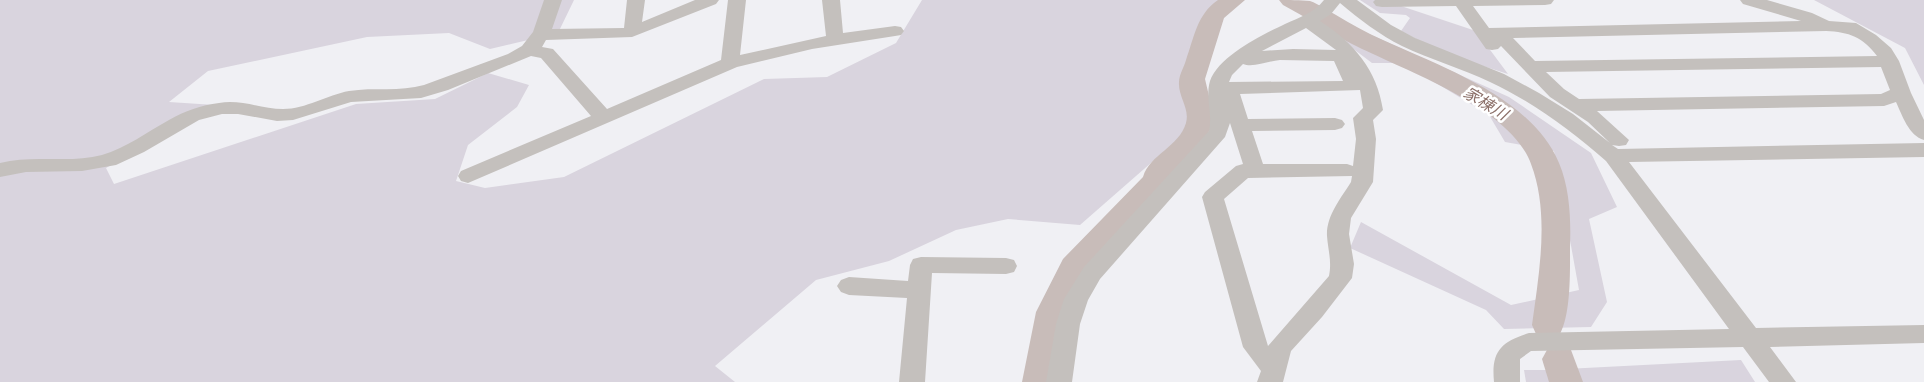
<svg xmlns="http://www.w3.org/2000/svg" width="1924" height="382" viewBox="0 0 1924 382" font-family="'Open Sans','Noto Sans JP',sans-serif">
	<rect width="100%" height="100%" fill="#f0f0f4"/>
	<g fill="#d9d4de">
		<path d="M0 0H574L558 33 490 49 449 33 367 37 208 71 169 102 215 105 106 168 114 184 356 104 435 99 488 73 529 85 517 107 468 145 456 181 485 188 564 177 764 79 827 77 896 43 922 0H1222C1198 31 1197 89 1192 127L1080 225 1008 219 956 230 889 261 816 280 715 366 735 382H0Z"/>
		<polygon points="1360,0 1383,0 1476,31 1508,74 1445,54 1401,31 1410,18 1406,15 1380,13"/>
		<polygon points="1814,0 1924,0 1924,85 1905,48"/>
		<polygon points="1338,20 1509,97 1591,153 1617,207 1589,219 1607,302 1591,327 1504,329 1486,310 1350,248 1361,222 1511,305 1579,290 1554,151 1505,142 1489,115 1403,63 1372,63 1323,26"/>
		<polygon points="1741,360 1755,382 1526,382 1524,370 1546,370"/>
	</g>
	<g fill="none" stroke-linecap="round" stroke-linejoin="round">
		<g fill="#c8bcb9" fill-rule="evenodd">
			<path d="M1218 0H1245L1224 18 1205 79 1213 113 1210 130 1197 150 1171 176 1166 187 1087 273 1068 312 1056 382H1022L1036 312 1063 259 1143 177C1150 154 1179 147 1186 123 1190 108 1178 97 1179 82 1179 75 1184 67 1186 60 1194 38 1197 14 1218 0Z"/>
			<path d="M1279 0C1288 0 1301 0 1310 1 1319 4 1328 11 1336 15 1351 24 1367 33 1383 40 1442 67 1532 98 1559 163 1570 189 1571 220 1570 248 1570 272 1571 313 1560 334L1548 337 1536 334 1532 325C1539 273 1550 214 1531 164 1511 107 1403 70 1352 44 1328 32 1306 17 1283 5Z"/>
			<polygon points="1559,346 1571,350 1583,382 1549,382 1542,359 1547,350"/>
		</g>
		<g fill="#c4c0bd" fill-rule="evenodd">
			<path d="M544 0H562L552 29 624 28 627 0H645L642 22 695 0H719L716 4 632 37 546 40 542 47 553 49 607 109 721 60 728 0H746L740 55 826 36 822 0H840L843 33 895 26 901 27 904 31 901 35 895 36 812 49 737 67 468 183 461 181 458 176 461 171 591 116 541 58 531 56 448 90 421 98 351 102 293 120 277 121 238 114H222L199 120 144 152 116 165 82 171 26 172 0 177V163C34 154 69 164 102 155 126 148 147 132 169 120 185 111 201 105 219 103 241 99 262 109 283 109 306 109 327 95 349 91 374 87 400 92 424 85L508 54 522 46 533 32Z"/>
			<path d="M1324 0H1357L1391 25 1415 38 1504 74 1539 93 1573 114 1610 143 1588 122 1550 97 1501 46 1498 49 1492 50 1486 49 1456 6 1382 7 1376 6 1373 2 1375 0H1554L1551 4 1545 5 1473 6 1489 28 1801 21 1743 4 1740 0H1767L1812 13 1829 21 1856 23 1876 35 1891 48 1899 61 1911 93 1924 120V140C1909 136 1902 115 1896 102L1884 106 1597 111 1629 140 1626 145 1619 146 1612 145 1618 149 1924 143V157L1629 162 1756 328 1924 325V343L1770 347 1796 382H1769L1743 347 1531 351 1520 359V382H1494C1491 351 1501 342 1529 333L1729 329 1606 161C1570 130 1533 102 1490 82 1461 68 1431 60 1402 46 1380 35 1359 19 1340 3L1331 14 1320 21C1354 43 1377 70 1383 110L1373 120 1376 139 1373 182 1351 218 1349 234 1354 264 1352 278 1322 317 1291 351 1283 382H1257L1261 371 1243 347 1202 197 1205 192 1236 166 1243 164 1230 123 1225 137 1100 279 1088 300 1080 324 1072 382H1046L1056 324 1064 299 1084 267 1209 131C1213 115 1205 98 1210 81 1219 56 1262 35 1285 24 1300 17 1314 13 1324 0ZM1306 28 1336 50 1293 49 1262 51ZM1826 31C1849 32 1863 37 1877 56L1535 61 1513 38ZM1280 60 1334 61 1343 81 1229 82 1232 75 1243 64C1253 68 1268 61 1280 60ZM1881 67 1890 90 1881 94 1579 99 1564 89 1546 72ZM1360 90 1363 108 1353 118 1356 139 1353 166 1347 164H1263L1252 131 1335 130 1342 128 1345 124 1342 120 1335 118 1248 119 1240 94ZM1352 176 1351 182C1341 198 1326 216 1327 236 1328 250 1332 261 1329 276L1268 346 1224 199 1248 178Z"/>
			<polygon points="921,257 1006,258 1014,260 1017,266 1014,272 1006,274 932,273 925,382 899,382 907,298 849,295 841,292 837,286 841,280 849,277 908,281 910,265 913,259"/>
		</g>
	</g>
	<g text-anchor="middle" stroke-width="5" stroke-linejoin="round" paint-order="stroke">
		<g font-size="16" font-style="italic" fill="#8c7069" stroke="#fff">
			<text transform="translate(1486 103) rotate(31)" y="6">家棟川</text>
		</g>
	</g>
</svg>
